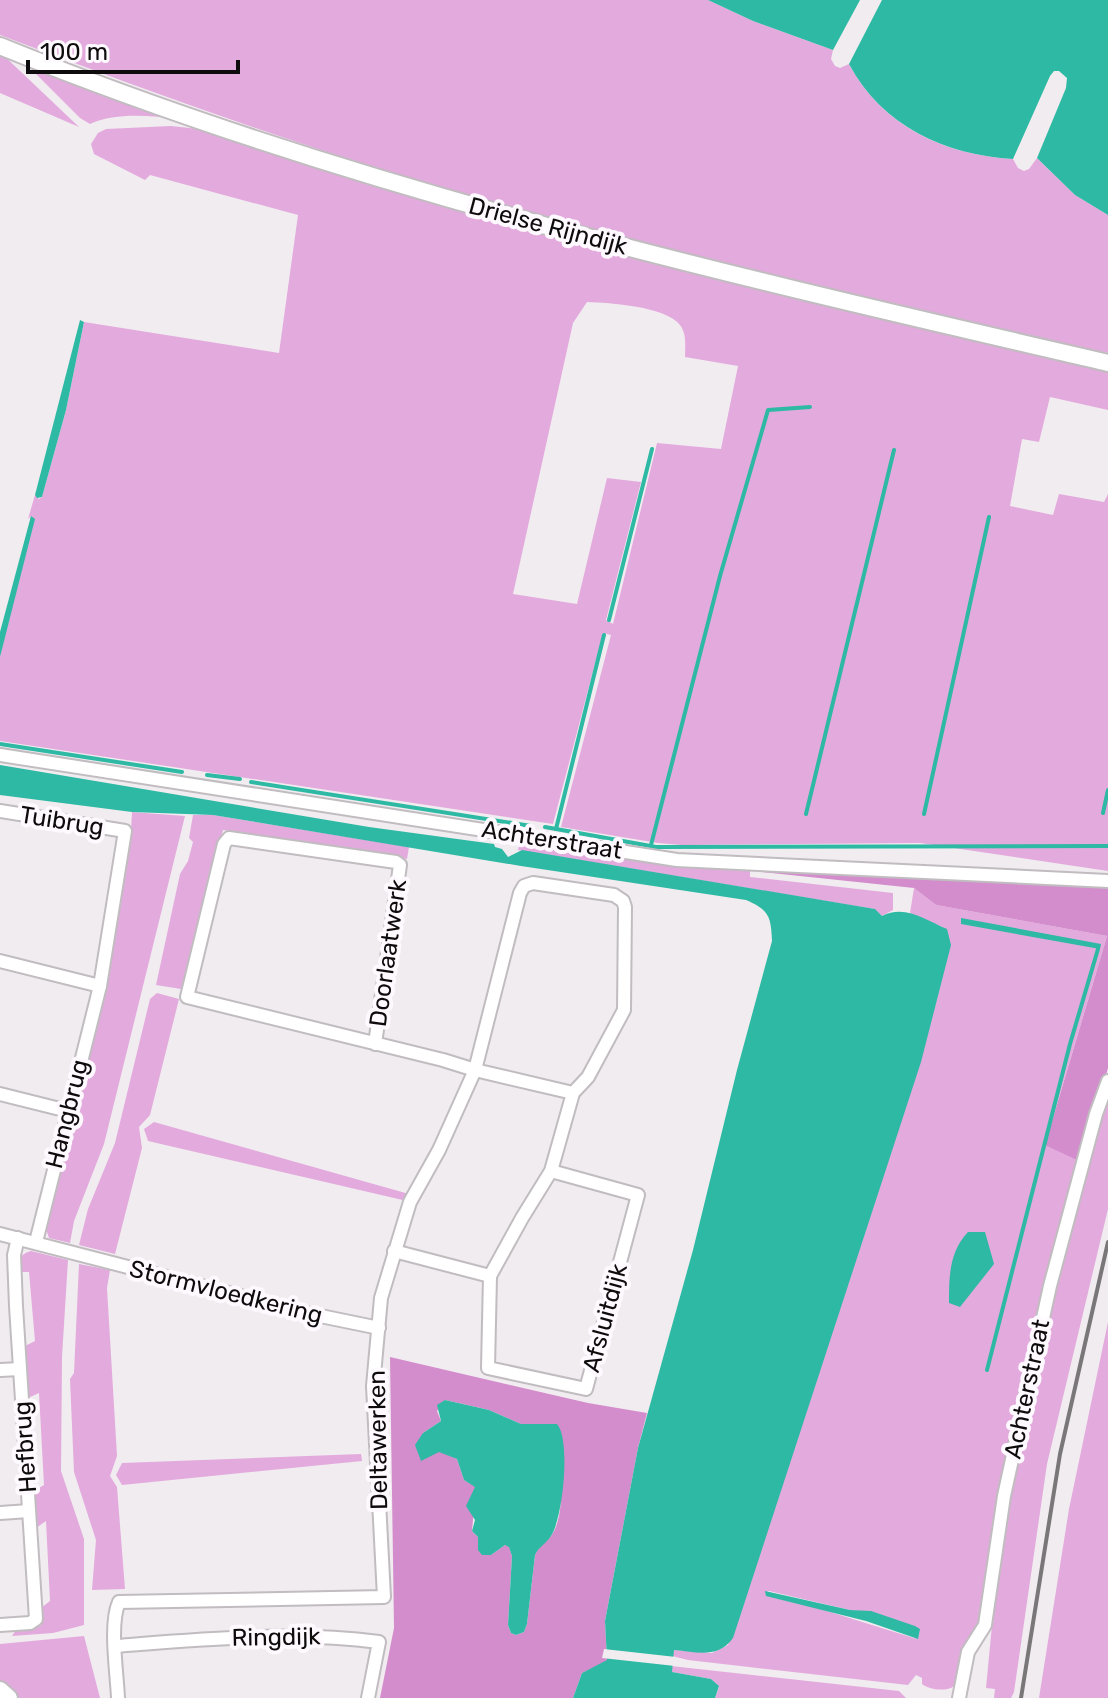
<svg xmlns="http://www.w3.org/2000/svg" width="1108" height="1698" viewBox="0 0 1108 1698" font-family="Rubik,sans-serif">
	<rect width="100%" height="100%" fill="#f1ecf0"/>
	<g fill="#e3aadd" fill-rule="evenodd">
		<path d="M0 0H708L753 21 833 50 831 59 835 66 840 68 849 64C882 126 944 155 1013 159L1018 168 1024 171 1029 169 1037 158 1075 195 1108 215V353C965 321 820 291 678 255 448 197 222 120 0 35Z"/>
		<polygon points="0,52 79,127 0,93"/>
		<path d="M21 59 179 119C150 116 117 112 90 124L80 118Z"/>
		<path d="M171 126 208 130 479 215 674 269 1108 369V410L1050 397 1039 442 1022 439 1010 506 1053 515 1059 494 1104 502 1108 494V871L920 843 682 845 658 843 561 827 611 635 603 633 553 824 0 741V657L31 516 28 519 35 495 39 499 42 497 66 410 84 322 279 353 298 215 150 175 145 180 94 154 91 144 98 133 106 129ZM587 302C610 303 665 306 680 325 687 334 685 346 685 357L738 366 721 449 657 443 613 624 606 620 641 482 607 478 577 604 513 594 573 323Z"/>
		<polygon points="132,812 185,816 104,1144 74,1221 70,1243 49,1238 45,1226 131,831"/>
		<polygon points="193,815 213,815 409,847 407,859 223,830 181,989 156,985 180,874 188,861 193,842 189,838"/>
		<polygon points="520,841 750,867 750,877 893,893 893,910 882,916 874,909 518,850"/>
		<path d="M914 888 936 905 1107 936 1045 1144 1081 1162 983 1619 961 1652 954 1686C947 1692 929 1690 922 1684V1678L916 1675 908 1685 688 1660 672 1656 674 1650 712 1653 728 1645 942 927 910 913ZM769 1591 850 1610 871 1612 917 1639 766 1592Z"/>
		<polygon points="157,993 179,999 150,1115 139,1127 142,1148 115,1254 79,1245 88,1209 115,1143 150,999"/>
		<polygon points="1108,1101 1108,1209 1047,1464 1014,1692 1011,1698 994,1698 995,1689 986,1688 1000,1541 1042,1337 1088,1162"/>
		<polygon points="154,1122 409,1194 407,1201 148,1141 144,1129"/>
		<path d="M31 1251 68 1260 62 1357 61 1471 84 1539V1625L53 1633 12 1636 16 1630 41 1626V1608L50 1601 46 1521 36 1528 34 1491 44 1485 39 1393 28 1398 23 1347 35 1341 29 1272H19C19 1260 18 1255 31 1251Z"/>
		<polygon points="79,1264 110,1270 107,1288 117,1456 110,1476 117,1487 125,1589 92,1590 96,1540 74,1472 70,1379 74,1373"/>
		<polygon points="1108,1322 1108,1698 1039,1698 1069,1509"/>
		<polygon points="361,1454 362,1461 122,1485 116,1475 122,1463"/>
		<polygon points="84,1636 100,1698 15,1698 0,1687 0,1644"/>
		<polygon points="671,1666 899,1691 906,1698 715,1698 719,1687 711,1679 672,1672"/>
	</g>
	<g fill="#d38ccc" fill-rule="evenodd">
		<polygon points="761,868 1108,884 1108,1068 1081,1162 1045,1145 1107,936 936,905 914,888 762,872"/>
		<path d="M390 1357 588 1403 647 1413 638 1448 605 1621 607 1661 582 1673 573 1698H380L394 1628ZM445 1400 489 1410 521 1424H556C558 1455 569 1511 551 1536 545 1544 538 1546 535 1555L527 1624 524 1632 516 1635 511 1633 508 1625 512 1556 509 1546 505 1545 491 1555H482L478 1537 472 1531 476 1487 464 1480 457 1459 439 1451 423 1433 441 1421 437 1411Z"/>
	</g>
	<g fill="#2db9a3">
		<polygon points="708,0 860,0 833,50 753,21"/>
		<path d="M882 0H1108V215L1075 195 1037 158 1066 88 1067 78 1059 71H1054L1050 76 1013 159C945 155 882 126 849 64Z"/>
		<polygon points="80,320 84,322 66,410 42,497 37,498 35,495"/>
		<polygon points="31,516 35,519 0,657 0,632"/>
		<path d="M0 765 369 827 494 844 495 847 502 849 508 857 522 850 875 909 882 916C905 904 926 920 947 929L951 945 921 1062 733 1638C718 1659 697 1652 674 1650L672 1672 711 1679 719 1686 715 1698H573L582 1673 607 1660 605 1621 638 1448 693 1250 737 1070 772 941C771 916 769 910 746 900L521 866 213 815 132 812 0 795Z"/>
		<polygon points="961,918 1101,944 1100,949 961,924"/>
		<path d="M968 1232H985L994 1264 960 1307 949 1303C949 1277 949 1252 968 1232Z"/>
		<path d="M445 1400 489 1410 521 1424H557C571 1440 563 1518 551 1536 546 1544 539 1546 535 1555L527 1624 524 1632 516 1635 511 1633 508 1625 512 1556 509 1547 505 1545 491 1555H482L478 1550V1537L472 1531 475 1520 466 1506 475 1487 464 1480 457 1459 439 1452 421 1461 415 1445 423 1433 441 1421 437 1405Z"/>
		<polygon points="765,1591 850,1610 871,1611 915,1626 920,1629 918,1639 866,1621 766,1596"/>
	</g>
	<polygon fill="#f1ecf0" points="604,1649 676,1657 675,1666 602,1658"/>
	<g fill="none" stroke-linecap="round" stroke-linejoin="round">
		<g stroke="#2db9a3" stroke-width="4">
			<polyline points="609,620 652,449"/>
			<polyline points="0,744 182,772"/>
			<polyline points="207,775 240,779"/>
			<polyline points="251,782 531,826"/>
			<polyline points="1103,813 1108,790"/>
			<polyline points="806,814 894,450"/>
			<polyline points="924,814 989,517"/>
			<polyline points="545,827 656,847 1108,846"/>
			<polyline points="556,829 604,635"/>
			<polyline points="651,845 720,576 768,410 810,407"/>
			<polyline points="987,1370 1070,1044 1098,949"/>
		</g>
		<g stroke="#c1bcc0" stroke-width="16">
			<g id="minor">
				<polyline points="0,755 677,860 1108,881"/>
				<polyline points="0,811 125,831 100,986 36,1242"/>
				<polyline points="0,961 100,986"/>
				<polyline points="0,1094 68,1111"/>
				<polyline points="551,1171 638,1195 586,1389 488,1368 490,1276 522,1218 551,1171 573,1093 588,1077 624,1010 625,907 623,901 614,895 533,883 524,886 520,893 475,1070 573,1093"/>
				<polyline points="0,1234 306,1313 379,1328"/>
				<polyline points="394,1251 490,1276"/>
				<polyline points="0,1370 20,1369"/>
				<polyline points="0,1513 29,1511"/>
				<polyline points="0,1625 30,1623 36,1619 16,1306 14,1255 18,1238"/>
				<path d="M116 1646C204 1639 291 1631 379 1642L368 1698"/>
				<path d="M118 1698C117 1673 109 1624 119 1602L384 1597 373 1386 381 1298 410 1202 439 1150 475 1070 443 1060 187 997 224 844 229 838 396 862 400 865 375 1044"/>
				<polyline points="959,1698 968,1652 985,1625 1004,1496 1050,1286 1096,1114 1108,1081"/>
			</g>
		</g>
		<g stroke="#c1bcc0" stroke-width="20">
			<g id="tertiary">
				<path d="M0 46C357 191 734 276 1108 363"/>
				<polyline points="0,1690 9,1698"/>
			</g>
		</g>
		<use href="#minor" stroke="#fff" stroke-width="12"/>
		<use href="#tertiary" stroke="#fff" stroke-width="16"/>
		<polyline stroke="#7a7779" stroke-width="4" points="1021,1698 1060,1454 1108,1242"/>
	</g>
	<g text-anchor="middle" stroke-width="8" stroke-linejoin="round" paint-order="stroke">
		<g font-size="24" fill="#0d0b0c" stroke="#fef9fe">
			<text transform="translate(548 226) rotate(15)" y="8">Drielse Rijndijk</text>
			<text transform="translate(62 821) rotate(9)" y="8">Tuibrug</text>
			<text transform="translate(552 840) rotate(9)" y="8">Achterstraat</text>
			<text transform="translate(388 953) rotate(-82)" y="8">Doorlaatwerk</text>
			<text transform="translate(67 1114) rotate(-76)" y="8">Hangbrug</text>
			<text transform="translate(226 1292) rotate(14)" y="8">Stormvloedkering</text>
			<text transform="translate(605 1318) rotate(-75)" y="8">Afsluitdijk</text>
			<text transform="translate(1027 1389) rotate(-78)" y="8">Achterstraat</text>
			<text transform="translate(378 1440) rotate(-91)" y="8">Deltawerken</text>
			<text transform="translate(25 1447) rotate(-94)" y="8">Hefbrug</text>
			<text transform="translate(276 1637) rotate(-1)" y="8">Ringdijk</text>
		</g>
	</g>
	<path d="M28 60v12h210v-12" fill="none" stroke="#0d0b0c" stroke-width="4"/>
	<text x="40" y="60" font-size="24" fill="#0d0b0c" stroke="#fef9fe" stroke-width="6" paint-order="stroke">100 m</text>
</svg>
